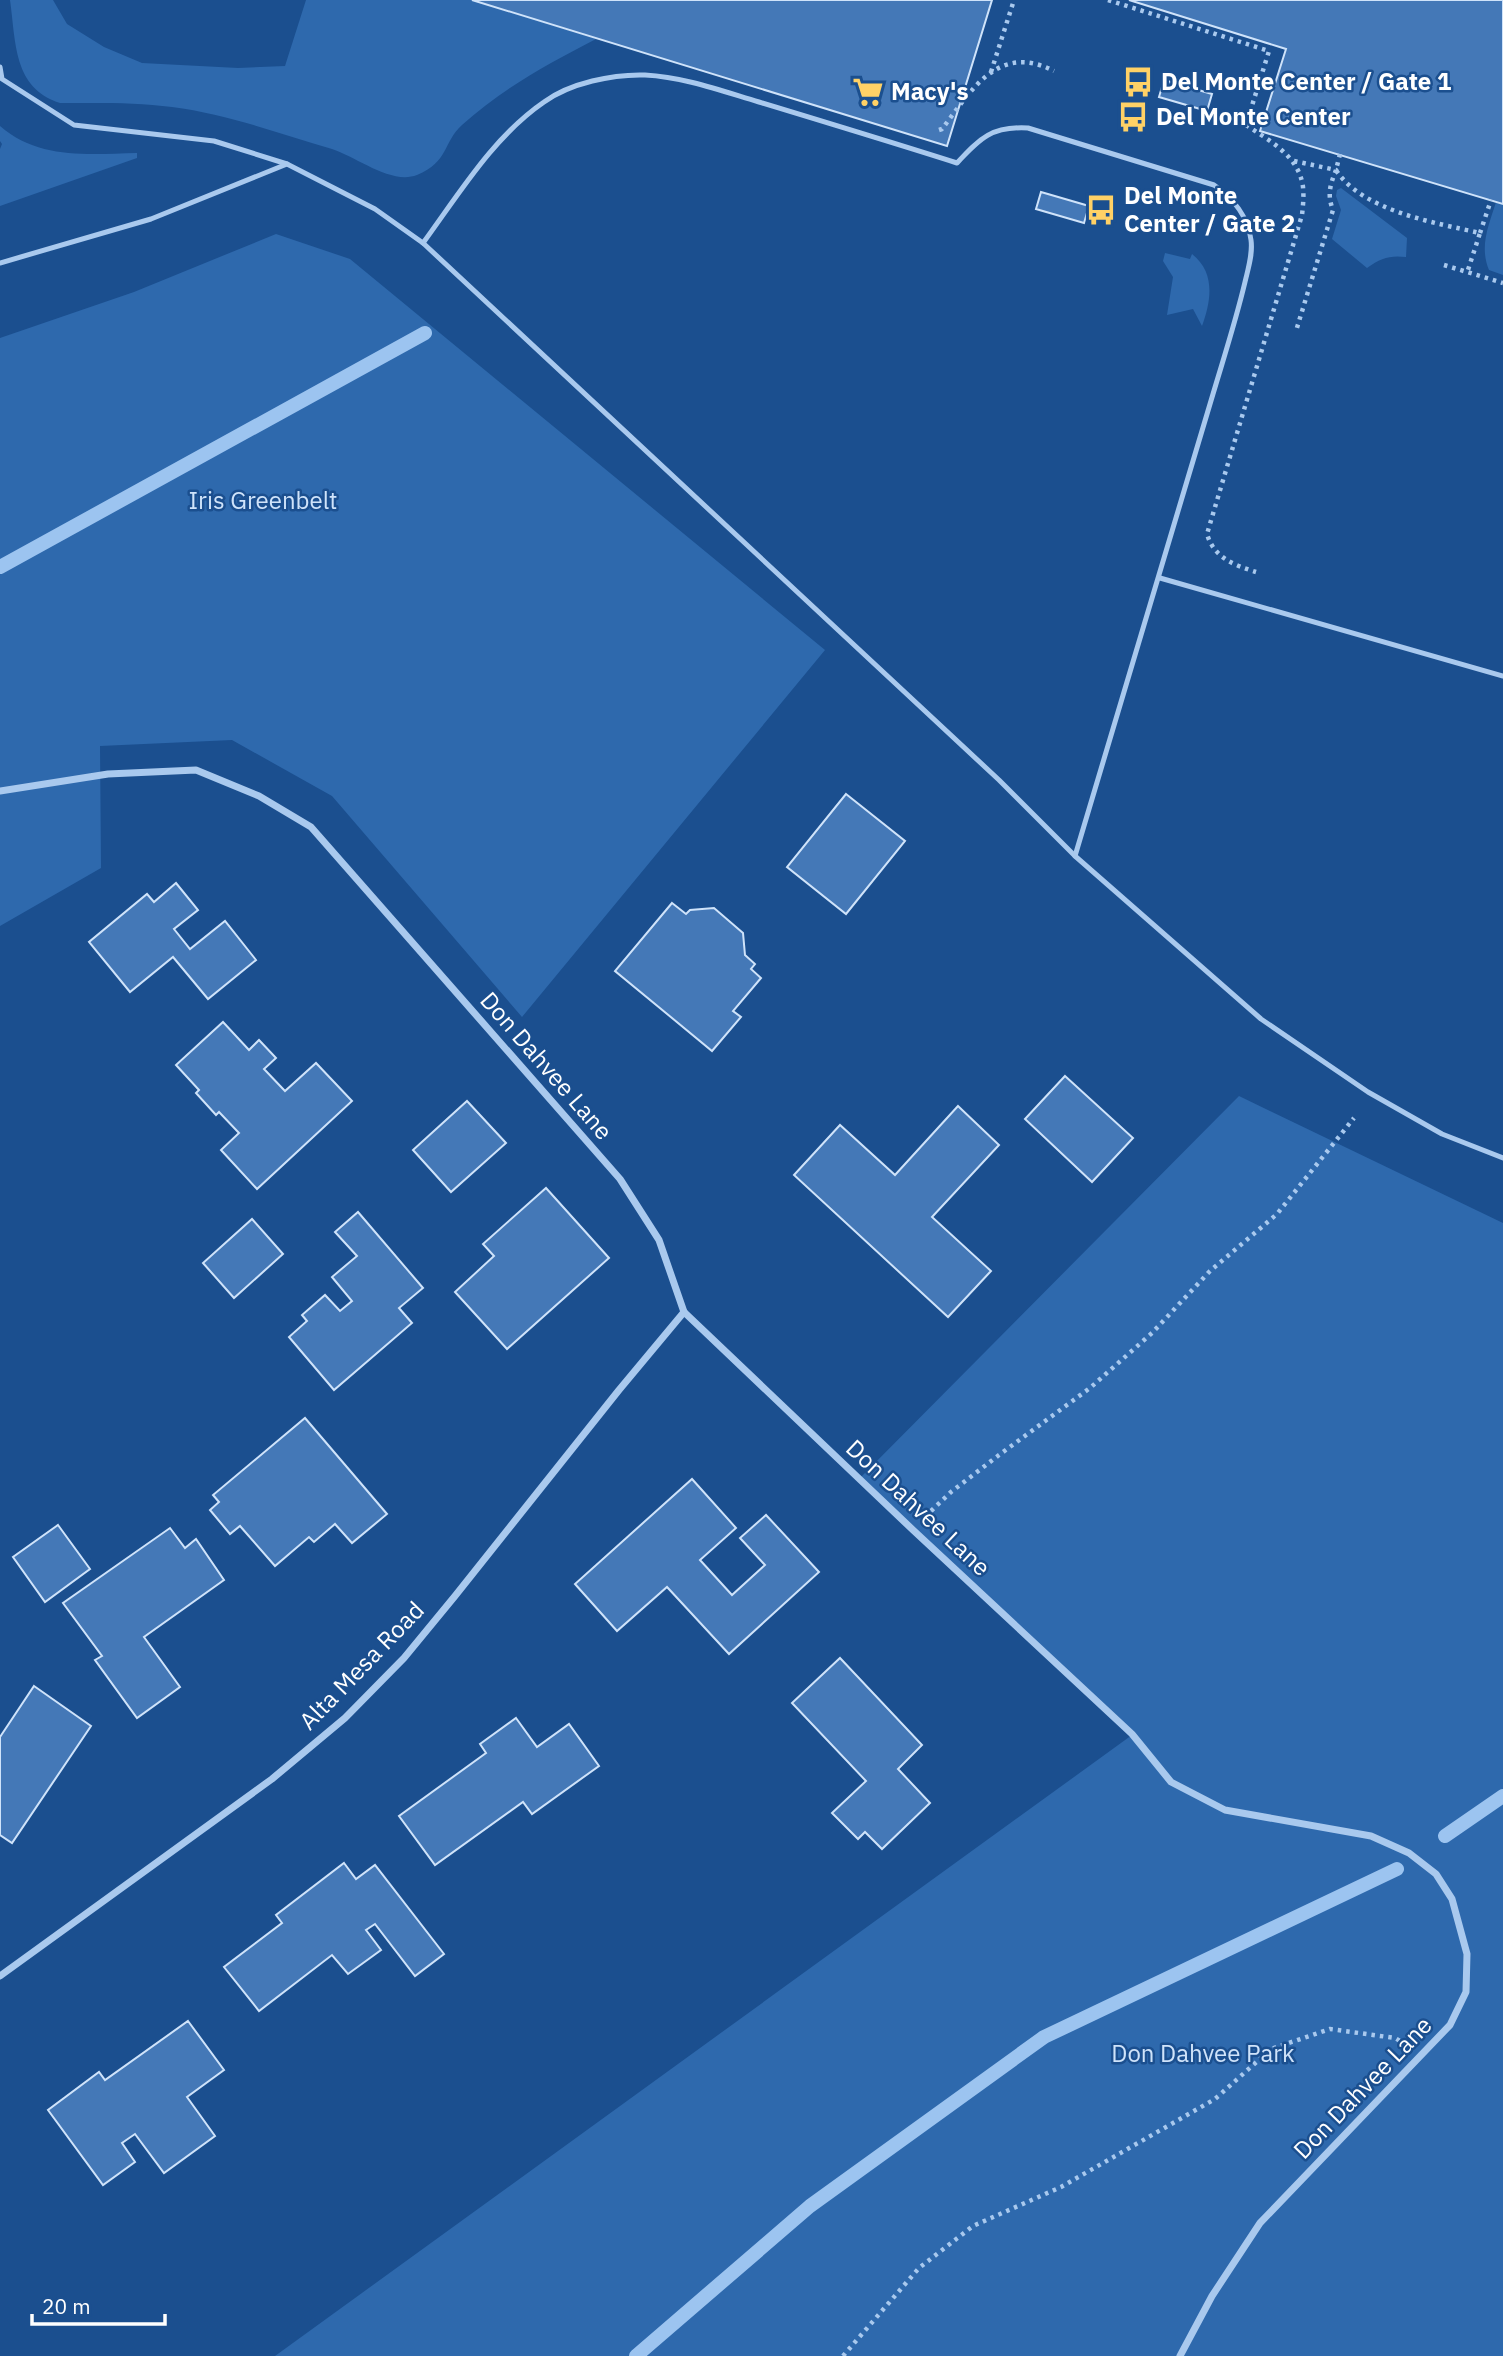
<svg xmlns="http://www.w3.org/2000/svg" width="1503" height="2356" viewBox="0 0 1503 2356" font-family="'IBM Plex Sans',sans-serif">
	<rect width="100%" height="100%" fill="#1b4f8f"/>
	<g fill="#2e69ad">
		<path d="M10 0H53L67 24 104 47 142 63 238 68 285 66 306 0H472L596 39C548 64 503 88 462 125 443 142 449 162 417 175 391 185 357 157 332 149 280 134 227 114 172 107 136 102 97 103 60 103 13 88 16 42 10 0Z"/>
		<path d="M0 126C39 160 88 154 137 153V158L0 206V149L2 144 0 141Z"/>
		<path d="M1341 188 1407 238 1406 257C1390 255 1381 258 1367 268L1332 239 1341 210 1336 196 1337 190Z"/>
		<path d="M1496 202 1503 204V275L1489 270C1479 246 1489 225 1496 202Z"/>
		<polygon points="276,234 350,259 825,650 522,1017 332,796 232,740 100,746 101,868 0,926 0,338 134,292"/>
		<path d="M1165 253 1190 259 1192 254C1216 273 1211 301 1202 326L1193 309 1167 315 1173 277 1163 261Z"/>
		<polygon points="1239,1096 1503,1223 1503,2356 275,2356 1132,1735 859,1479"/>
	</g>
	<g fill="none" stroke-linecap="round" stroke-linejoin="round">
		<g stroke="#9cc4f0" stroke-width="14">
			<polyline points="0,567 425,333"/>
			<polyline points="1445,1836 1503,1796"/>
			<polyline points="636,2356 810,2206 1044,2037 1397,1869"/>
		</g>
	</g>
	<g fill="#4478b7" stroke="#cfe3fa" stroke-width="2">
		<polygon points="472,0 992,0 947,146"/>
		<polygon points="1129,0 1503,0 1503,204 1260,131 1286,49"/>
		<polygon points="1164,80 1212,94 1207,111 1159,97"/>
		<polygon points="1041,192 1089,206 1084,223 1036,209"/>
		<polygon points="846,794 905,841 846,914 787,867"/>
		<polygon points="176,883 198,910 174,929 190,949 225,921 256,960 208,999 173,957 130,992 89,942 147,894 154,902"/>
		<polygon points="672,903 686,914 690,910 714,908 743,933 745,955 755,964 751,969 761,978 733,1011 741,1017 712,1051 615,971"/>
		<polygon points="223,1022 249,1050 259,1040 276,1058 264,1069 285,1091 316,1063 352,1101 257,1189 221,1150 239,1133 219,1112 216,1115 196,1093 199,1090 176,1065"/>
		<polygon points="1065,1076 1133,1138 1092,1182 1025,1119"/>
		<polygon points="467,1101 506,1143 451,1192 413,1150"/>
		<polygon points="958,1106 999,1145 932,1217 991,1271 948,1317 794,1175 840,1125 895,1175"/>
		<polygon points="546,1188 609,1258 507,1349 455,1292 494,1256 483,1244"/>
		<polygon points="358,1212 423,1288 399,1308 412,1323 334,1390 289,1337 307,1321 302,1315 325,1295 340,1311 352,1301 332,1277 357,1256 335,1232"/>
		<polygon points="252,1219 283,1254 234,1298 203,1263"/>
		<polygon points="305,1418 387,1514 352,1543 335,1524 314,1542 309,1537 275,1566 240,1526 230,1534 210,1510 219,1502 213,1495"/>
		<polygon points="692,1479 736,1528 700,1560 732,1595 765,1565 740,1538 766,1515 819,1572 729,1654 667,1587 617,1631 575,1584"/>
		<polygon points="58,1525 90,1569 45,1602 13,1557"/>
		<polygon points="170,1528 185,1548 196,1539 224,1580 144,1637 180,1687 137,1718 95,1660 102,1656 63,1603"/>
		<polygon points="840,1658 922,1745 898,1769 930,1803 882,1849 865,1832 858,1839 832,1813 866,1781 792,1703"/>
		<polygon points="34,1686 91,1726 12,1843 0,1835 0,1737"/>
		<polygon points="516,1718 537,1747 569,1724 599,1766 532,1814 523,1802 435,1865 399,1816 486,1753 480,1744"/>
		<polygon points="344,1863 356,1879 375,1865 444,1954 415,1976 375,1924 366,1930 381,1950 348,1974 332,1955 259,2011 224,1967 282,1923 276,1915"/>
		<polygon points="188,2021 224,2070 187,2097 215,2136 164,2173 135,2134 122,2143 135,2162 103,2185 48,2110 99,2072 105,2080"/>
	</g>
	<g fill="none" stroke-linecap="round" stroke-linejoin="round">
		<g stroke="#a9c9ee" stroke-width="4.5" stroke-dasharray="3.5 5" stroke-linecap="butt">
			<path d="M1108 0 1269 51 1246 125C1270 141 1299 156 1303 187 1304 196 1303 206 1302 215L1207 534C1214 558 1234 565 1256 572"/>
			<polyline points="991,72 1014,0"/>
			<polyline points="1222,120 1246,125"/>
			<path d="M939 130 942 129C971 91 998 42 1054 71"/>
			<path d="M1340 154 1336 170C1362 211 1436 223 1480 233L1467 273"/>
			<path d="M1294 161 1336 170C1330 185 1327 195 1333 210L1296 331"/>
			<polyline points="1480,233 1491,200"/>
			<polyline points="1444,265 1503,283"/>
			<polyline points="931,1511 951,1492 999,1455 1090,1388 1152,1333 1210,1271 1277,1214 1354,1118"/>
			<polyline points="843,2356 919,2268 973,2226 1061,2187 1215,2099 1271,2049 1330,2029 1395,2038 1400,2041"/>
		</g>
		<g stroke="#a9c9ee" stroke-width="5">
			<polyline points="0,67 2,79 74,125 214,141 287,164"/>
			<path d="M423 243C459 194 493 137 544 102 570 83 613 74 645 75 684 77 722 91 759 102 825 122 891 142 957 163 980 138 992 126 1028 128L1214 185C1233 198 1248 217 1251 240 1253 254 1248 269 1245 282 1236 320 1224 357 1213 394 1168 548 1122 702 1075 856"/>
			<polyline points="0,263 151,219 287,164 375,209 423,243 999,780 1075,856 1261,1019 1368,1092 1442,1134 1503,1158"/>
			<polyline points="1160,578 1503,676"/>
		</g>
		<g stroke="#a9c9ee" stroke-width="7">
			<polyline points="0,791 108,774 196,770 259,796 311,827 620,1179 659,1240 684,1312 913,1530 1132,1734 1171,1782 1225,1810 1371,1836 1409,1853 1436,1874 1452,1899 1467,1954 1466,1992 1450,2025 1260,2223 1212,2296 1180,2356"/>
			<polyline points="0,1976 272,1779 345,1718 404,1658 455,1596 619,1390 684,1312"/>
		</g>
	</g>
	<defs>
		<g id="bus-bare" transform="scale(2.415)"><path d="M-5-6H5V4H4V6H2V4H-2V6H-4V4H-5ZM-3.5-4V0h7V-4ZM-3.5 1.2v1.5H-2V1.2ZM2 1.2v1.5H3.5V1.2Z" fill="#ffd166" stroke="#1b4f8f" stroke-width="2.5" paint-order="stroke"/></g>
		<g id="supermarket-bare" transform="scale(2.415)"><path d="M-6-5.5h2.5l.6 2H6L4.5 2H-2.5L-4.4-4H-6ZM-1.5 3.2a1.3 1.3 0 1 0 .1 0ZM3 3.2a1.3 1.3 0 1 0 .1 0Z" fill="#ffd166" stroke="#1b4f8f" stroke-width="2.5" paint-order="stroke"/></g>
	</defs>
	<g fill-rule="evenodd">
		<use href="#bus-bare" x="1138" y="82"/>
		<use href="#supermarket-bare" x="868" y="92"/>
		<use href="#bus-bare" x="1133" y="117"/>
		<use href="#bus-bare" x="1101" y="210"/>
	</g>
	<g text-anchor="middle" stroke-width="5" stroke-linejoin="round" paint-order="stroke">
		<g font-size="24" font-weight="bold" fill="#fff" stroke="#1b4f8f" text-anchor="start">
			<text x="1161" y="90">Del Monte Center / Gate 1</text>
			<text x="891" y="100">Macy's</text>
			<text x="1156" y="125">Del Monte Center</text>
			<text x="1124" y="204">Del Monte<tspan x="1124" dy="28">Center / Gate 2</tspan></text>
		</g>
		<g font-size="24" fill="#cfe3fa" stroke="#1b4f8f">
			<text x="263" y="509">Iris Greenbelt</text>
			<text x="1203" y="2062">Don Dahvee Park</text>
		</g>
		<g font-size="24" fill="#fff" stroke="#1b4f8f">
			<text transform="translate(546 1066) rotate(49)" y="8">Don Dahvee Lane</text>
			<text transform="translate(918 1508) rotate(43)" y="8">Don Dahvee Lane</text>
			<text transform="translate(362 1666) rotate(-46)" y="8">Alta Mesa Road</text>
			<text transform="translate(1363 2088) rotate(-46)" y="8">Don Dahvee Lane</text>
		</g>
	</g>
	<path d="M32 2314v10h133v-10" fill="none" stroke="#ffffff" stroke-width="3.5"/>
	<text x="42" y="2314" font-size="21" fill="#ffffff" stroke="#1b4f8f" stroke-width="5" paint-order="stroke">20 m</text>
</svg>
